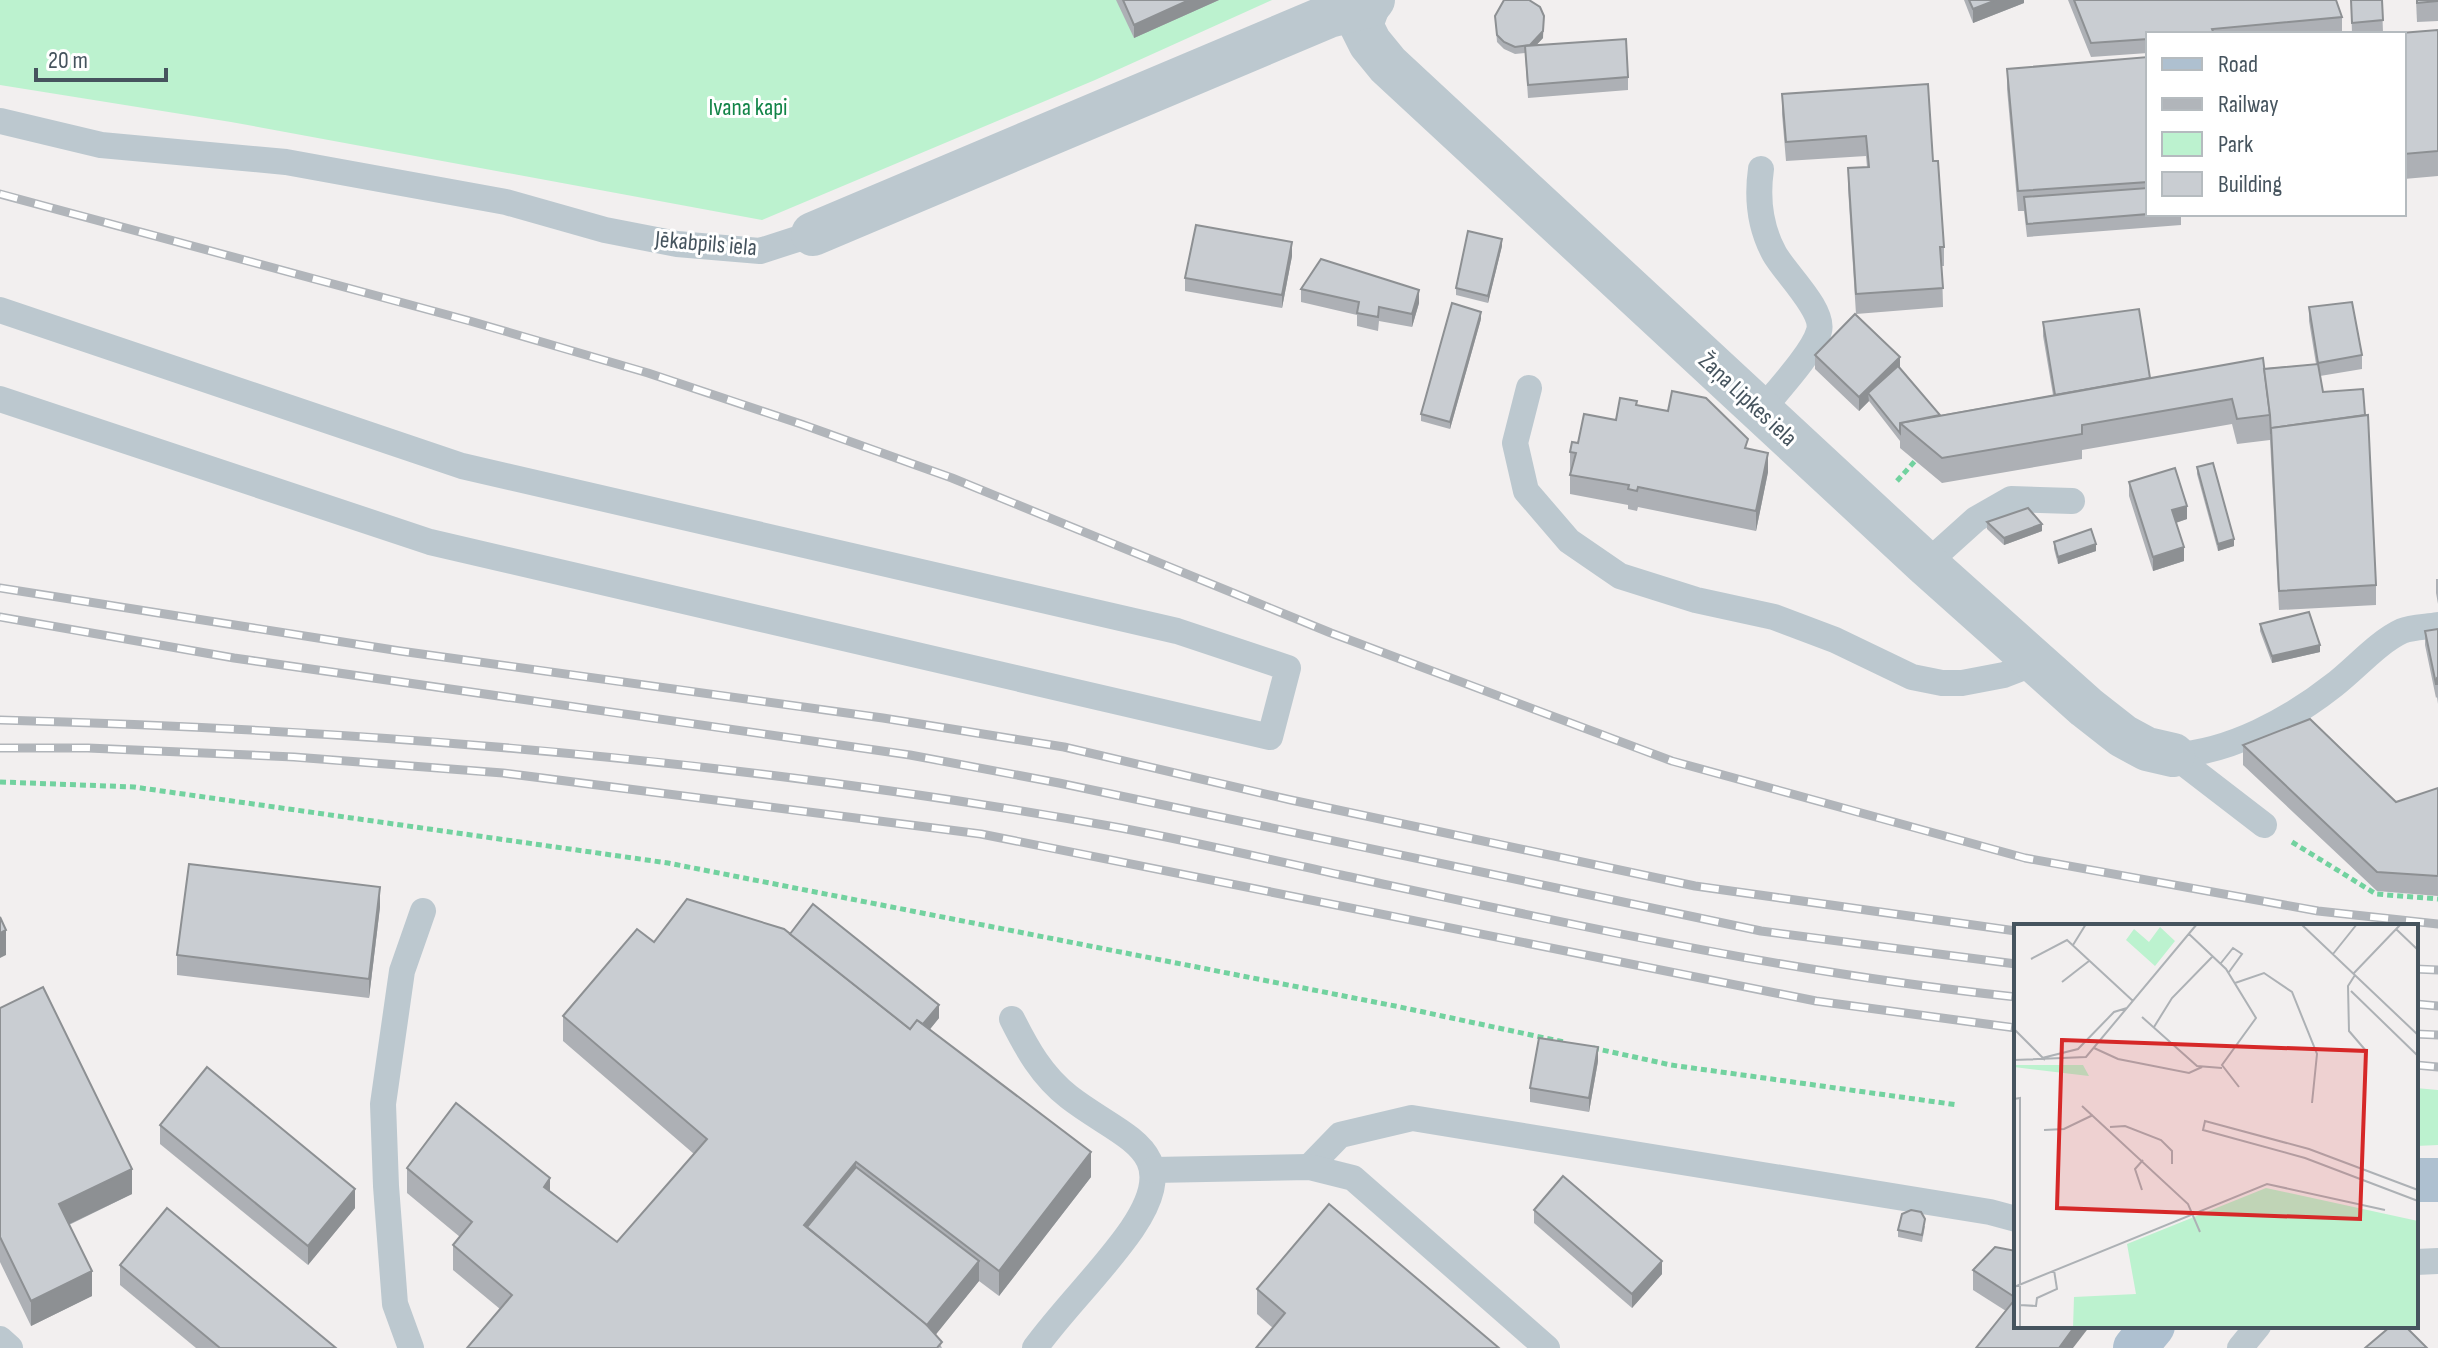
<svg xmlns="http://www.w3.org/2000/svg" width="2438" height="1348" viewBox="0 0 2438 1348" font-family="'Sofia Sans Condensed',sans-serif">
	<rect width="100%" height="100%" fill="#f2efef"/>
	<g fill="#bcf2cf">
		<polygon points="0,0 1272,0 1095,80 762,220 231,122 0,85"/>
		<polygon points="2416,1088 2438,1090 2438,1145 2416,1146"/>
	</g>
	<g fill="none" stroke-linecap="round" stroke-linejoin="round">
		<g stroke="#72d29f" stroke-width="5" stroke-dasharray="6 4" stroke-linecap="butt">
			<polyline points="1897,481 1915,461"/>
			<polyline points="0,782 134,787 668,863 1400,1007 1564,1042"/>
			<polyline points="2292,842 2376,894 2438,899"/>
			<polyline points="1593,1048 1671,1065 1958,1105"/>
		</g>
		<g stroke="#bcc8cf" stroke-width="26">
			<polyline points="0,121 101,145 286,162 506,202 605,230 677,244 760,251 813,234"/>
			<path d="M1761 169C1757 197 1760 227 1774 253 1784 272 1825 310 1819 331 1813 353 1776 392 1761 411"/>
			<polyline points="0,310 462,466 1177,631 1288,668 1270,737 430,542 0,399"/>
			<polyline points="1529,388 1515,443 1526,491 1569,541 1620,576 1696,600 1774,617 1835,640 1912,677 1942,683 1962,683 2004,675 2035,663"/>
			<polyline points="1926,564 1976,519 2011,499 2072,501"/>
			<path d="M2173 755C2229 753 2291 719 2334 685 2355 669 2378 642 2402 631 2412 627 2427 627 2438 625"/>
			<polyline points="2173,755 2264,825"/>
			<path d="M1012 1019C1027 1049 1042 1076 1069 1097 1123 1139 1186 1149 1132 1229 1103 1271 1065 1307 1035 1348"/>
			<polyline points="1309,1167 1340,1135 1412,1118 1990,1212 2016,1219"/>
			<polyline points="1153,1170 1309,1167 1353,1178 1547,1348"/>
			<polyline points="2416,1262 2438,1261"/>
			<polyline points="0,1339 10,1348"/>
			<polyline points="411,1348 395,1304 386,1186 383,1104 402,971 423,911"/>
			<polyline points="2240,1348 2258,1326"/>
		</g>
		<g stroke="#bcc8cf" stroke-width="44">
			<polyline points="1368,6 1361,25 1370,43 1388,65 1926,564 2086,707 2123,736 2147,749 2173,755"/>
			<polyline points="813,234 1329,16 1368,6 1373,0"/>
		</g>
		<g stroke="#aec0d0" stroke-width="44">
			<polyline points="2416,1180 2438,1180"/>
			<polyline points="2135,1348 2153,1326"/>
		</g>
		<g stroke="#b1b5ba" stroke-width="9">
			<g id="rail">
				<polyline points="0,194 470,321 648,373 801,424 952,478 1331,633 1672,761 2025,858 2318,911 2438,924"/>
				<polyline points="0,588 400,651 883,718 1064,747 1291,800 1695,886 2016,931"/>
				<polyline points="0,617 234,658 910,755 1059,783 1761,931 2016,964"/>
				<path d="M0 720C375 730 751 761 1121 828 1194 842 1268 859 1341 875 1565 923 1788 973 2016 997"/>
				<polyline points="0,748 88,748 294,757 503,773 981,834 1816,1001 2016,1028"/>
				<polyline points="2416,969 2438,970"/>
				<polyline points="2416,1004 2438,1006"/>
				<polyline points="2416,1034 2438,1035"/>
				<polyline points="2416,1065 2438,1067"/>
			</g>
		</g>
		<use href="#rail" stroke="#fff" stroke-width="6" stroke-dasharray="18" stroke-linecap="butt"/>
	</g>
	<g fill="#adb0b5">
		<polygon points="1116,0 1219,0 1134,38"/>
		<polygon points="1964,0 2024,0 2024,3 1973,23"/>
		<polygon points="2068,0 2336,0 2342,17 2342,31 2306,34 2148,34 2148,53 2091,57"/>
		<polygon points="2351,0 2382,0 2383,34 2352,34"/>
		<polygon points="2416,0 2438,0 2438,21 2417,22"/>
		<polygon points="1495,16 1543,38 1536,45 1628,77 1628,90 1528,98 1525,53 1515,54 1504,49 1497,42"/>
		<polygon points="2438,30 2438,176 2404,179 2404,34"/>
		<polygon points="2148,57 2148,214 2181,214 2181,225 2027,237 2024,211 2018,211 2007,89 2007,69"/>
		<polygon points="1782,94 1933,161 1944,247 1944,266 1942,266 1943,307 1856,314 1848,188 1848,168 1867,167 1866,156 1786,161 1782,114"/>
		<polygon points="1502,246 1488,303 1456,295 1456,288"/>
		<polygon points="1292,256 1282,308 1185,291 1185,278"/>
		<polygon points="1301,289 1419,303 1412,327 1379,321 1378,331 1357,326 1357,315 1301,302"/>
		<polygon points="2309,307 2362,355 2362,369 2320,376 2323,392 2376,585 2376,605 2279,610 2270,440 2237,444 2232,424 2082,450 2082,459 1942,483 1900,448 1900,441 1869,401 1859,411 1815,369 1815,355 1900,368 1940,415 2053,395 2043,336 2043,322 2150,378 2316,364 2309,321"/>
		<polygon points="1481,319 1450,429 1421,421 1421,414"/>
		<polygon points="1637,405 1748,449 1768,472 1756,531 1638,507 1637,511 1628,509 1628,505 1570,494 1570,452 1578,443 1616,420"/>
		<polygon points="2197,467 2234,546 2218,551 2197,474"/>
		<polygon points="2129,482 2187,519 2176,523 2184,561 2153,571 2129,496"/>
		<polygon points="1987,522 2042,531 2004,545 1987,529"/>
		<polygon points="2054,542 2096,551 2058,564 2054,549"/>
		<polygon points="2436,579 2438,579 2438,604 2436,593"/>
		<polygon points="2260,624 2320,652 2272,663 2260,631"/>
		<polygon points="2438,629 2438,704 2437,697 2436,698 2425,645 2425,631"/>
		<polygon points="2243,745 2396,802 2438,788 2438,896 2377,891 2243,765"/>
		<polygon points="380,907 369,998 177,975 177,955"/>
		<polygon points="654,942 939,1018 930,1029 1091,1177 999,1296 979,1281 935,1335 942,1348 500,1309 453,1270 453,1245 460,1237 407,1193 407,1168 550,1191 617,1242 694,1154 563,1041 563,1016"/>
		<polygon points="0,1008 132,1194 69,1225 92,1296 31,1326 0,1262"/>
		<polygon points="1598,1061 1589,1112 1530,1102 1530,1088"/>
		<polygon points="160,1125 355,1208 308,1265 160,1144"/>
		<polygon points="1534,1210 1662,1274 1632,1308 1534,1223"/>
		<polygon points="1925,1226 1922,1242 1898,1237 1898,1230"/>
		<polygon points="1995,1247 2073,1348 2006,1311 1973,1290 1973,1270"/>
		<polygon points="120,1265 336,1348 196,1348 120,1285"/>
		<polygon points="1257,1289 1499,1348 1273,1328 1257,1314"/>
	</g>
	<g fill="#8d9093">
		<polygon points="1189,0 1219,0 1134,38 1134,25"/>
		<polygon points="1996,0 2024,0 2024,3 1973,23 1973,9"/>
		<polygon points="1544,16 1543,38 1530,52 1530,45"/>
		<polygon points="1502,239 1502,246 1488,303 1488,296"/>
		<polygon points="1292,242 1292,256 1282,308 1282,295"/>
		<polygon points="1419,290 1419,303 1412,327 1412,314"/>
		<polygon points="1481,312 1481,319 1450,429 1450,422"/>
		<polygon points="1900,357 1900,371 1868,393 1869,401 1859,411 1859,397"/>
		<polygon points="1768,453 1768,472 1756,531 1756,511"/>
		<polygon points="2187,506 2187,519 2172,524 2172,510"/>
		<polygon points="2042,524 2042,531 2004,545 2004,538"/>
		<polygon points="2234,539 2234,546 2218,551 2218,544"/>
		<polygon points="2096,544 2096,551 2058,564 2058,557"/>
		<polygon points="2184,547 2184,561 2153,571 2153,557"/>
		<polygon points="2320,645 2320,652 2272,663 2272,656"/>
		<polygon points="380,887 380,907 369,998 369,979"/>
		<polygon points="6,930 6,955 0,958 0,933"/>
		<polygon points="939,1005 939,1018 910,1054 910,1040"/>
		<polygon points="1598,1047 1598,1061 1589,1112 1589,1098"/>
		<polygon points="1091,1152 1091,1177 999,1296 999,1271"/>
		<polygon points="856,1162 856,1187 814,1238 804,1225"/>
		<polygon points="132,1169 132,1194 59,1229 59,1204"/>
		<polygon points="550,1178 550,1203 544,1187"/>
		<polygon points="355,1189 355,1208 308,1265 308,1246"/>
		<polygon points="979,1261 979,1281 925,1348 925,1328"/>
		<polygon points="1662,1261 1662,1274 1632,1308 1632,1294"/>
		<polygon points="92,1271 92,1296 31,1326 31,1301"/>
		<polygon points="2075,1326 2090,1326 2073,1348 2059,1348"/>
	</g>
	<g fill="#c9cdd2" stroke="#8d9093" stroke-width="2">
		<polygon points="1123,0 1189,0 1134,25"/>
		<polygon points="1504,0 1529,0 1540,7 1544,16 1543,31 1530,45 1515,47 1504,42 1497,35 1495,16"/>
		<polygon points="1969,0 1996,0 1973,9"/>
		<polygon points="2074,0 2336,0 2342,17 2212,29 2214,34 2148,34 2148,39 2091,43"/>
		<polygon points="2351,0 2382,0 2383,20 2352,23"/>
		<polygon points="2417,0 2438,0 2438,1 2417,3"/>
		<polygon points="2438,30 2438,151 2404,154 2404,34 2388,34"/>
		<polygon points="1626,39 1628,77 1528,85 1525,46"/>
		<polygon points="2148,57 2148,182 2018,191 2007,69"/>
		<polygon points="1928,84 1933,161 1938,161 1944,247 1940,247 1943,288 1856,294 1848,168 1869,167 1866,136 1786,142 1782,94"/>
		<polygon points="2148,188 2148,214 2027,224 2024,197"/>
		<polygon points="1196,225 1292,242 1282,295 1185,278"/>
		<polygon points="1468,231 1502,239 1488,296 1456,288"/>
		<polygon points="1321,259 1419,290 1412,314 1379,307 1378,317 1357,313 1359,302 1301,289"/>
		<polygon points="2352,302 2362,355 2318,363 2309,307"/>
		<polygon points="1452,303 1481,312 1450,422 1421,414"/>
		<polygon points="2139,309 2150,378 2055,395 2043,322"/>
		<polygon points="1855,314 1900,357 1859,397 1815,355"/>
		<polygon points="2263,358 2270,415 2237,419 2232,399 2082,425 2082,434 1942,458 1900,423"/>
		<polygon points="2318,364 2323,392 2363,389 2365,415 2271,428 2271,434 2270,415 2264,369"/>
		<polygon points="1898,366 1940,415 1900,423 1900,433 1868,393"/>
		<polygon points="1672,391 1706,398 1748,439 1745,448 1768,453 1756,511 1638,487 1637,491 1628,489 1629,485 1570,475 1576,453 1570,452 1572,442 1578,443 1584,414 1616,420 1620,398 1637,401 1636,405 1668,411"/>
		<polygon points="2368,415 2376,585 2279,591 2271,428"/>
		<polygon points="2213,463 2234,539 2218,544 2197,467"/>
		<polygon points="2175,468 2187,506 2172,510 2184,547 2153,557 2129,482"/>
		<polygon points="2028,508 2042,524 2004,538 1987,522"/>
		<polygon points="2091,529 2096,544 2058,557 2054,542"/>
		<polygon points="2309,612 2320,645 2272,656 2260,624"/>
		<polygon points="2438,629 2438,677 2437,678 2437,684 2436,684 2425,631"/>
		<polygon points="2310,719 2396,802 2438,788 2438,876 2377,872 2243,745"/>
		<polygon points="189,864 380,887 369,979 177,955"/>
		<polygon points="687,899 784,929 910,1029 917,1020 1091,1152 999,1271 856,1162 804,1225 925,1323 942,1342 937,1348 467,1348 512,1295 453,1245 472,1222 407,1168 456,1103 550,1178 544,1187 617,1242 707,1139 563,1016 637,929 654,942"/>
		<polygon points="813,904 939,1005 923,1024 917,1020 910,1029 790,934"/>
		<polygon points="0,917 6,930 0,933"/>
		<polygon points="43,987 132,1169 59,1204 92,1271 31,1301 0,1237 0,1008"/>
		<polygon points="1539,1038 1598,1047 1589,1098 1530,1088"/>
		<polygon points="207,1067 355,1189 308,1246 160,1125"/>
		<polygon points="856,1167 979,1261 927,1325 807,1227"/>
		<polygon points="1563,1176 1662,1261 1632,1294 1534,1210"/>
		<polygon points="1329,1204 1499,1348 1256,1348 1285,1313 1257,1289"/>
		<polygon points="167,1208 336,1348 220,1348 120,1265"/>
		<polygon points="1911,1210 1921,1212 1925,1219 1922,1235 1898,1230 1902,1214"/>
		<polygon points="1995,1247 2016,1251 2016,1298 1973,1270"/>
		<polygon points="2016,1298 2016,1326 2075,1326 2059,1348 1976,1348"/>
		<polygon points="2391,1326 2405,1326 2427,1348 2365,1348"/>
	</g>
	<g text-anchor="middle" stroke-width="6" stroke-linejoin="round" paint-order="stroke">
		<g font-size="24" fill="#128447" stroke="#fff">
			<text x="748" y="115">Ivana kapi</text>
		</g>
		<g font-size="24" fill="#46545e" stroke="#fff">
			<text transform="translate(706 243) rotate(5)" y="8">Jēkabpils iela</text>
			<text transform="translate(1748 399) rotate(43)" y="8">Žaņa Lipkes iela</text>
		</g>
	</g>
	<g transform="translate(2014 924)">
		<rect width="404" height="404" fill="#f2efef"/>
		<path d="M146 3 161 17 141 42 112 16 120 5 135 18ZM0 141H69L75 152 0 143ZM252 264 404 297V404H59L60 373 122 370 113 320Z" fill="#bcf2cf"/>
		<path fill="none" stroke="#adb1b5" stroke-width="2" d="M287 0 404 111M382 5 404 26M175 10 212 45 242 94 208 141 225 163M59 21 72 0M319 30 343 0M17 35 53 16 119 77M207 39 219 24 228 30 215 48M340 49 387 0M341 51 334 62 335 107 353 128M48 58 75 37M221 59 250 49 278 68 303 130 298 179M337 67 404 132M128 93 183 142 208 144M140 103 158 74 199 32M0 105 31 136M80 124 104 135 175 149 188 143M28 134 64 125 100 88 113 84M0 136 72 133 183 0M0 175 6 174V404M68 182 174 280 186 308M96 203 111 202 147 216 158 227V240M30 206 50 205 79 191M128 266 121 245 129 236M404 266 295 225 191 197 189 206 291 234 404 277M0 363 253 260 371 286M6 381 22 382 23 374 43 365 40 346"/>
		<path fill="#d62828" fill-opacity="0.15" stroke="#d62828" stroke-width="4" d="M48 116 352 127 346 295 43 284Z"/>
		<rect width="404" height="404" fill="none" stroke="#46545e" stroke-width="4"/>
	</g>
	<rect x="2146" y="32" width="260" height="184" fill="#ffffff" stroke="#b5bbbf" stroke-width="2"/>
	<rect x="2162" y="58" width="40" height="12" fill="#aec0d0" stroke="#b5bbbf" stroke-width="2"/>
	<text x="2218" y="72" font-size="24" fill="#46545e">Road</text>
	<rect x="2162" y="98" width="40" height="12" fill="#b1b5ba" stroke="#b5bbbf" stroke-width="2"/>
	<text x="2218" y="112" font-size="24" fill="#46545e">Railway</text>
	<rect x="2162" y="132" width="40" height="24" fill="#bcf2cf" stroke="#b5bbbf" stroke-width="2"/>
	<text x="2218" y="152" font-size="24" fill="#46545e">Park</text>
	<rect x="2162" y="172" width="40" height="24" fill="#c9cdd2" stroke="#b5bbbf" stroke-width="2"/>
	<text x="2218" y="192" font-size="24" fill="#46545e">Building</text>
	<path d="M36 68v12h130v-12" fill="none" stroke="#46545e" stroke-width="4"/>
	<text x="48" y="68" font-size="24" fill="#46545e" stroke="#ffffff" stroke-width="6" paint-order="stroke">20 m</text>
</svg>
